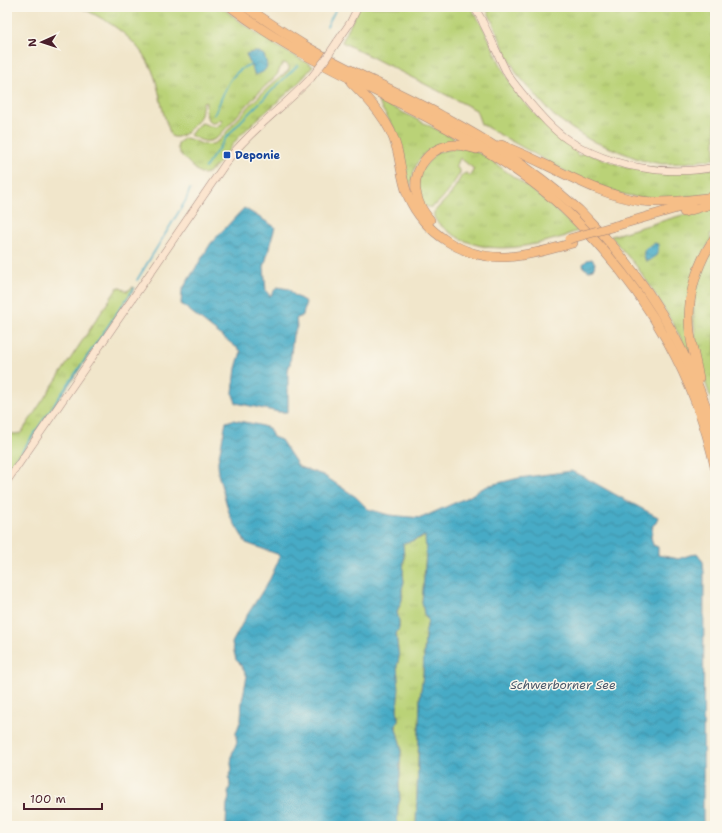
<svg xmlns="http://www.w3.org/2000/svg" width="722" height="833" viewBox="0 0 722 833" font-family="'Shantell Sans',sans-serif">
	<defs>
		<pattern id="grass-tufts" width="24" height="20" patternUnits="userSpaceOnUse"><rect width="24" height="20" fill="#bad277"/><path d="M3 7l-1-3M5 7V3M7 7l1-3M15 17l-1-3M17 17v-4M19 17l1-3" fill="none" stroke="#a1b467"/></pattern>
		<pattern id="water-waves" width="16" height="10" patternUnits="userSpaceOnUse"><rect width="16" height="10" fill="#47abc6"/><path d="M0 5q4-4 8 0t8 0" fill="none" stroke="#3d8ba1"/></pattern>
	</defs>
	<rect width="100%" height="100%" fill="#fbf7ec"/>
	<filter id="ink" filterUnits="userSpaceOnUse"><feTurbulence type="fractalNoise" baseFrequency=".025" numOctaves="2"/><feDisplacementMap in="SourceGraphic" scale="8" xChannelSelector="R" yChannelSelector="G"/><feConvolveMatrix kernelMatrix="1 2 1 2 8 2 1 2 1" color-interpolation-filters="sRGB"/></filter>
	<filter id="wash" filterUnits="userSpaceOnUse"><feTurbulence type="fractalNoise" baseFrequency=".012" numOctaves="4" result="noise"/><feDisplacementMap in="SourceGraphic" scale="16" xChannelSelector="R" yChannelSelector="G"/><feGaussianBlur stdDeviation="0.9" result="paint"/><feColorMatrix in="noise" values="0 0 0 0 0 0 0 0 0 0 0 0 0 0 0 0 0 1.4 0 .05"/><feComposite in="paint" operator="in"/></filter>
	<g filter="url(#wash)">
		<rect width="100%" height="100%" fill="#f1e6cb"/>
		<g fill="url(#grass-tufts)" stroke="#827851" fill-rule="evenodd">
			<path d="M79 7H221L245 25 280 48 313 66C292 94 260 113 237 139 230 147 214 173 204 174 200 175 190 164 187 161 182 156 176 151 178 143L185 138C194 139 203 147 212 144 219 143 224 135 228 130 247 108 265 88 288 71L289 69V66L285 63 282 64 277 75 257 94 218 137C207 145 200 140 190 135L197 126 202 123C213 127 215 130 223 121L221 119C213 127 207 123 206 112 205 109 206 105 206 102H203C202 106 202 111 201 115 197 123 181 142 171 136 169 129 166 122 164 115 160 100 158 84 152 70 137 38 110 21 79 7ZM254 52 255 75 246 54Z"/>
			<path d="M359 7H471C474 13 478 19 482 25 491 42 497 59 506 75 522 105 548 129 576 148L577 151 576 154 580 156 582 153H586L627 168 715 169V193L682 199 641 198 618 193 570 174 481 124 476 110 342 42Z"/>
			<polygon points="486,7 715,7 715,159 683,163 662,164 641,160 590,140 571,128 553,115 518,75 506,53"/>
			<path d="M378 102 386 104 454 138 452 141C436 144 421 152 415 168 413 174 412 181 410 188L395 130Z"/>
			<path d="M461 147C466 149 471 150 476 152 486 156 495 163 504 170 531 188 556 209 578 231L566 235V236C524 248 483 258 445 229 440 224 432 220 434 212L451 194 462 175 466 173 470 176 474 169 460 158 456 167 460 170V173C455 181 440 205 431 207 428 208 426 206 422 205L417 185 421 170 437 152Z"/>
			<path d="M715 206V233H712L710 236 711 239 697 265 690 355C674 325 657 295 637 267 629 257 619 247 611 236L686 214Z"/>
			<polygon points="715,244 715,411 705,381 696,347 694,319 694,296 699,277"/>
			<polygon points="118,287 127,291 133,287 135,288 7,475 7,431 13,434 21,433"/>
			<polygon points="426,536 426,553 422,602 424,614 428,620 425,635 423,674 420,698 416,826 397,826 398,806 400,800 399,786 400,775 400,764 401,753 401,746 396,729 396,725 398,722 398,716 397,709 398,696 397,666 399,658 396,634 399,628 399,621 397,612 402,600 402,588 404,582 403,574 404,558 403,544"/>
		</g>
		<g fill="url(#water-waves)" stroke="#486578">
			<polygon points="254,52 259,52 264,55 266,61 267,67 263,72 255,75 246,54"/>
			<polygon points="244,208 275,227 264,267 266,291 270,296 277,287 289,289 294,295 306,302 303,315 296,319 297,327 293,335 290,364 288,370 288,412 279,412 236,403 233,395 233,392 236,368 240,355 241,351 181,304 182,290 211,243"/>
			<path d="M655 243 658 244C659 253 657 256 649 261H646C640 250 646 248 655 243Z"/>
			<polygon points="592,259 595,263 594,268 589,271 584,268 583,264 587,260"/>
			<polygon points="233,420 255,424 269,428 273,437 281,440 299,467 323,475 356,497 368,509 389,515 421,518 470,496 479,490 490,485 519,478 571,471 586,478 618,496 658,517 656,523 653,525 651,537 653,545 658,547 658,555 678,559 690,555 698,554 703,562 704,573 703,826 416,826 420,698 423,674 425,635 428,620 424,614 422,602 426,554 425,536 403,544 404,558 403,574 404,582 402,589 402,600 397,612 399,621 399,628 396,634 399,658 397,666 399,688 397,709 398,716 398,722 396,725 396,729 401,746 401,753 400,764 400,775 399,786 400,800 398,806 397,826 226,826 227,804 229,798 228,793 230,786 229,777 232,770 231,764 232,754 237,742 236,737 236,733 241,719 242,701 247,676 240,664 236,660 232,643 244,620 270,579 279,559 279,556 277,554 246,543 230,516 218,474 218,461 226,422"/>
		</g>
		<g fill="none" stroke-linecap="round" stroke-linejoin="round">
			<g stroke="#47abc6" stroke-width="1.5">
				<polyline points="327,26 337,7"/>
				<path d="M214 115C225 94 226 74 251 64"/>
				<polyline points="205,168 226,138 242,120 298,65"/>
				<polyline points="137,280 186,200 190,189"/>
				<polyline points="7,473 134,288"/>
			</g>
		</g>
	</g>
	<g filter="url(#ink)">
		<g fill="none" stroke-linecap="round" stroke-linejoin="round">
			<g stroke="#9e827b" stroke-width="8">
				<g id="secondary">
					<path d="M474 7C477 12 481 17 483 23 492 40 499 58 508 75 514 84 522 93 529 102 541 116 553 130 568 140 610 167 666 177 715 167"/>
					<polyline points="337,42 350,23 358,7"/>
					<path d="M7 481 230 157C254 127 285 106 311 78"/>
				</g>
			</g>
			<g stroke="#9e827b" stroke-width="10">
				<g id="highway">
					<path d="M231 7C288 51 355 80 419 113 461 135 503 159 540 188 558 202 574 218 589 234 650 299 696 379 715 467"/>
					<path d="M246 7C265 20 284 33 304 45 349 72 398 91 444 117 493 143 538 173 579 210 587 218 594 226 602 234 654 291 692 359 715 433"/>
					<path d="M351 82C371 102 390 121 397 149 401 165 402 181 408 196 424 233 464 259 505 257 528 256 551 249 573 243"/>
					<path d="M501 145C516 151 530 157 544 164 575 179 606 196 641 201 665 204 690 200 714 197"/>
					<polyline points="684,212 715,203"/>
					<path d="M430 220C424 213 419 205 417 196 411 175 425 151 447 146 457 143 467 147 477 149"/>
					<polyline points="615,226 691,204"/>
					<path d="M699 378C696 363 692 348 690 333 686 299 696 265 715 237"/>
				</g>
			</g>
			<use href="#secondary" stroke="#fbe5cf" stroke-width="7"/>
			<use href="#highway" stroke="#f6be87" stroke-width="9"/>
			<g stroke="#9e827b" stroke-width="8" stroke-linecap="butt">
				<polyline id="secondary-bridge" points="311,78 325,60 337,42"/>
			</g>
			<g stroke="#9e827b" stroke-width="10" stroke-linecap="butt">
				<polyline id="highway-bridge" points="569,239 615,226"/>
			</g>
			<use href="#secondary-bridge" stroke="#fbe5cf" stroke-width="7"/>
			<use href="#highway-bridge" stroke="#f6be87" stroke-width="9"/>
		</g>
	</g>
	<rect fill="#1a4fb4" stroke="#fbf7ec" stroke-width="1.5" x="223" y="151" width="8" height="8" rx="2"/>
	<g text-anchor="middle" stroke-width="3" stroke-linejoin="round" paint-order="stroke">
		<g font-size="11" font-weight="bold" fill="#164399" stroke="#fbf7ec" text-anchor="start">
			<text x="235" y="159">Deponie</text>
		</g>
		<g font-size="12" font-style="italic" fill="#495769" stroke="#fbf7ec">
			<text x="563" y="689">Schwerborner See</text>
		</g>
	</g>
	<rect width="722" height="833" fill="none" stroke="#fbf7ec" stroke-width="24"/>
	<g transform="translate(42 42) rotate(267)" stroke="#fbf7ec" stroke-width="3" paint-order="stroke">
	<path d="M0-3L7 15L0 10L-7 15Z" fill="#4a1f2b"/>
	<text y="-6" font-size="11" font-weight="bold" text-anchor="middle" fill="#4a1f2b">N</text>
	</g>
	<path d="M24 803v6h78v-6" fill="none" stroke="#4a1f2b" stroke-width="2"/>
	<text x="30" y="803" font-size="12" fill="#4a1f2b" stroke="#fbf7ec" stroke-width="3" paint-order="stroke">100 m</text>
</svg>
